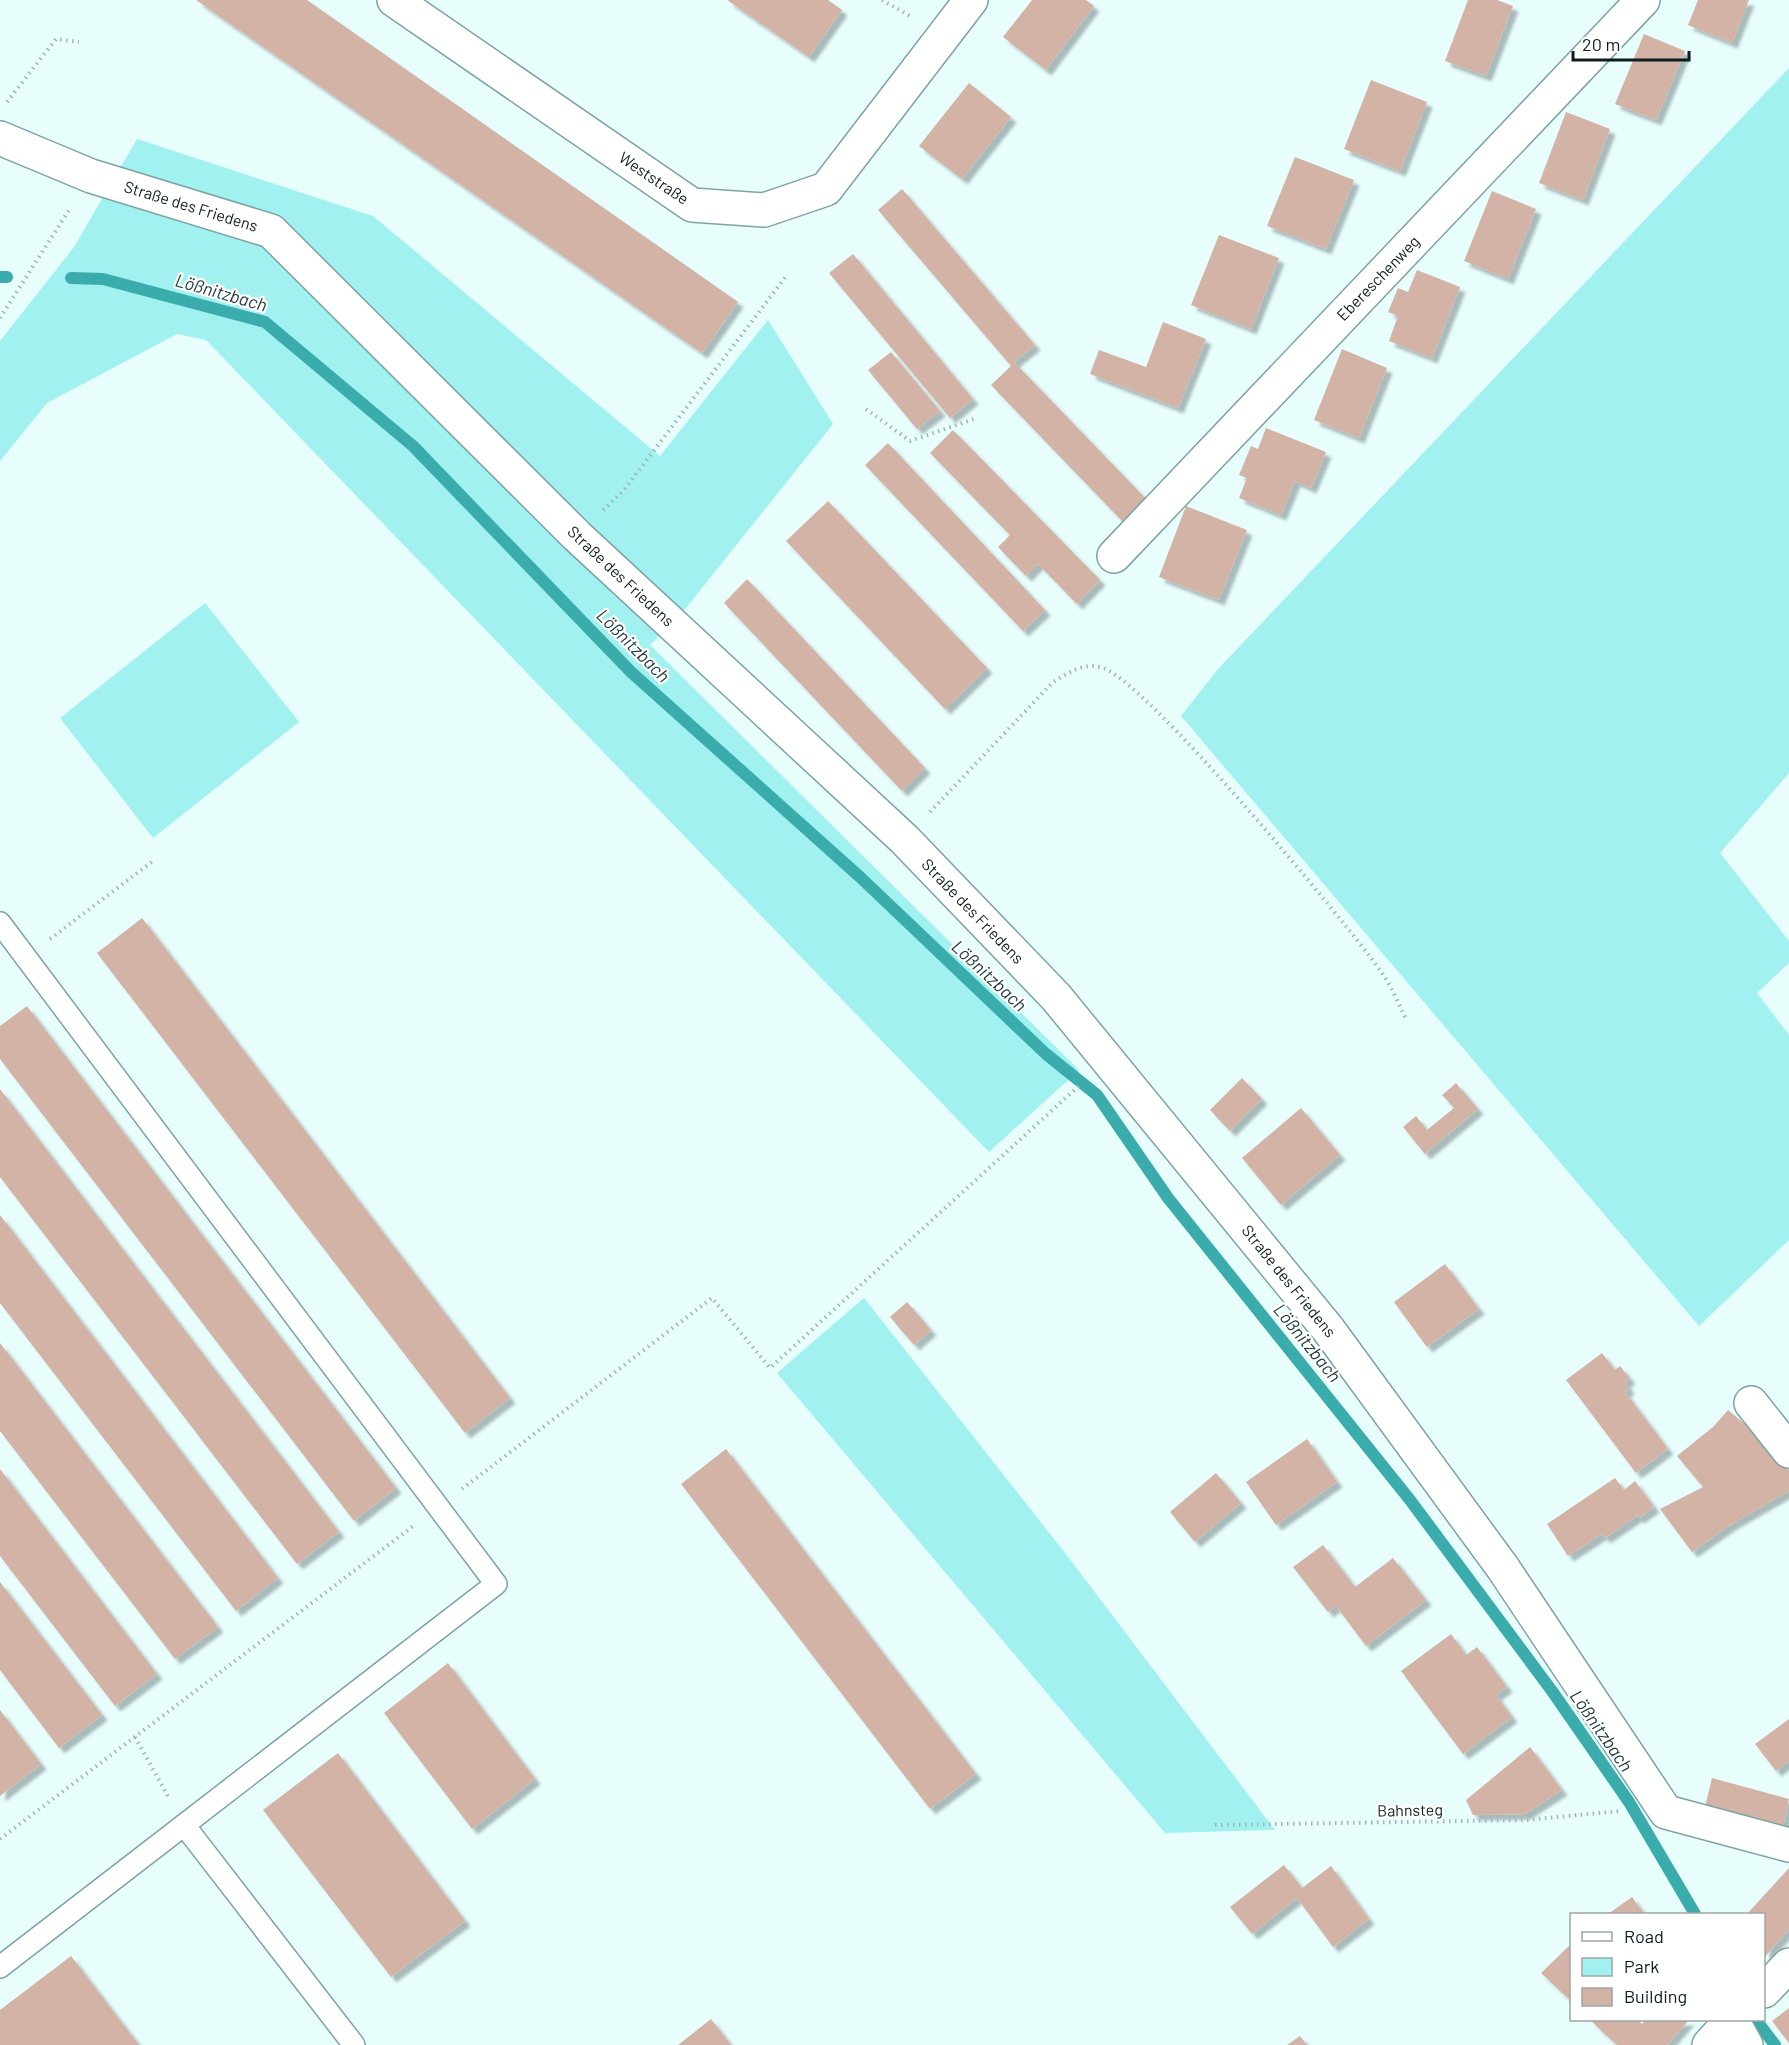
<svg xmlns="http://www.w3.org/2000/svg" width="1789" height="2045" viewBox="0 0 1789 2045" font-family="Barlow,sans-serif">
	<defs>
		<filter id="shadow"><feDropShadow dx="5.5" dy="5.5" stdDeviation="1.5" flood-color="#0004"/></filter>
	</defs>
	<rect width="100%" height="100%" fill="#e7fefd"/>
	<g fill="#a0f1f0">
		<polygon points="1789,68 1789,773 1720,853 1789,941 1789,963 1757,993 1789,1035 1789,1240 1699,1326 1181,716 1218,669"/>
		<polygon points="137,139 373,216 660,456 768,320 833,424 682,613 650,645 1079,1070 989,1152 206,340 177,334 47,403 0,461 0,341 74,247"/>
		<polygon points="205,603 299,722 153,838 60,718"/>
		<polygon points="864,1298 1065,1553 1275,1830 1165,1833 777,1373"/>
	</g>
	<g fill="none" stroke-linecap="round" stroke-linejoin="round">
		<g stroke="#3aacab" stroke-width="12">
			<polyline points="0,277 7,277"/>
			<polyline points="71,278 103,279 265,322 413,446 631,672 860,877 1046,1054 1097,1095 1168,1198 1410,1500 1552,1691 1629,1802 1695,1914"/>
			<polyline points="1756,2020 1775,2045"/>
		</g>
	</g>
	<g fill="#d2b3a6" filter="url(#shadow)">
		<polygon points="196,0 307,0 738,302 702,353"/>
		<polygon points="727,0 828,0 842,10 809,57"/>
		<polygon points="1032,0 1086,0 1094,6 1046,70 1003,37"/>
		<polygon points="1468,0 1497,0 1513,6 1486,76 1445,61"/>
		<polygon points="1698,0 1749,0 1732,43 1688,25"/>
		<polygon points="1644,34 1685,51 1656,120 1615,104"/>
		<polygon points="1371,80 1427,102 1400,171 1344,149"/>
		<polygon points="969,83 1011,117 962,179 919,146"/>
		<polygon points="1566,112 1610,129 1583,200 1539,183"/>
		<polygon points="1295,157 1354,180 1326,249 1267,226"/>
		<polygon points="902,189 1035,345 1014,362 1149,502 1126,525 991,385 1011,366 878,210"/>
		<polygon points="1492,191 1536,209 1508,279 1464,261"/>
		<polygon points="1219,235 1279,258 1251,329 1191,305"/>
		<polygon points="853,254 973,399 950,418 829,273"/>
		<polygon points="1417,270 1460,287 1432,358 1389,341 1398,316 1388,312 1398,288 1408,292"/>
		<polygon points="1163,322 1206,339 1178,408 1090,374 1099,350 1146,367"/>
		<polygon points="1342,349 1387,368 1359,438 1314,420"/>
		<polygon points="891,352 940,411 917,429 868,370"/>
		<polygon points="1266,428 1326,452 1311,488 1295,481 1281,515 1239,498 1247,478 1239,475 1251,446 1258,449"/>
		<polygon points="953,430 1100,580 1077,604 1038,564 1026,576 998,547 1010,535 930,453"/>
		<polygon points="888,443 1045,610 1023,631 865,465"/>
		<polygon points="828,501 987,668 945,709 786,541"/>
		<polygon points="1186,506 1247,530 1219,600 1159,577"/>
		<polygon points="747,579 925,768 902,791 724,603"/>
		<polygon points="142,918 510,1398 465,1433 97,953"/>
		<polygon points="27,1006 396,1488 354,1521 0,1059 0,1026"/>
		<polygon points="1242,1078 1262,1099 1230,1131 1210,1110"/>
		<polygon points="1456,1083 1478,1109 1425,1154 1403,1127 1416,1116 1427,1130 1454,1108 1442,1095"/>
		<polygon points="0,1089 339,1532 297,1564 0,1177"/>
		<polygon points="1301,1108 1340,1155 1281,1205 1242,1158"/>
		<polygon points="0,1215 278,1578 236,1611 0,1303"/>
		<polygon points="1445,1264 1479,1309 1427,1347 1394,1302"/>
		<polygon points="907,1302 931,1330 914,1345 890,1317"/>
		<polygon points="0,1343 218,1627 175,1659 0,1431"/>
		<polygon points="1602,1353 1615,1370 1620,1366 1630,1379 1625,1382 1629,1389 1625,1392 1668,1449 1636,1473 1566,1380"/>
		<polygon points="1728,1410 1779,1453 1789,1471 1789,1491 1730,1525 1692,1552 1660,1509 1703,1487 1677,1456 1713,1427"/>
		<polygon points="1307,1439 1337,1482 1276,1525 1246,1482"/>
		<polygon points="726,1449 976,1774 930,1809 681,1484"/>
		<polygon points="0,1469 157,1674 115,1706 0,1556"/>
		<polygon points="1216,1473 1241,1503 1195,1542 1170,1512"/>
		<polygon points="1615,1478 1624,1490 1635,1481 1654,1507 1639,1518 1637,1516 1605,1538 1602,1534 1568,1556 1547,1524"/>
		<polygon points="1323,1545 1355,1587 1393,1558 1426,1600 1366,1646 1336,1606 1328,1612 1293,1567"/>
		<polygon points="0,1582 102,1715 59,1748 0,1670"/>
		<polygon points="1451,1634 1466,1655 1477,1647 1507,1687 1496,1695 1512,1717 1463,1754 1401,1671"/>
		<polygon points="448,1663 535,1779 472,1829 384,1713"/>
		<polygon points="0,1710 41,1764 0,1796"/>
		<polygon points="1789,1719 1789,1761 1776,1771 1755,1744"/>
		<polygon points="1530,1747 1562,1790 1525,1814 1473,1815 1466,1800"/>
		<polygon points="338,1753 465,1921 391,1977 263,1810"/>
		<polygon points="1712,1778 1789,1799 1782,1832 1704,1811"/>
		<polygon points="1284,1865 1302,1888 1331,1866 1369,1919 1333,1947 1297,1898 1252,1934 1230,1907"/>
		<polygon points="1789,1868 1789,1929 1764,1958 1764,1914 1747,1914"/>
		<polygon points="1632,1897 1644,1914 1608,1914"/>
		<polygon points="1572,1943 1572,2002 1541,1973"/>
		<polygon points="71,1956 139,2045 0,2045 0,2010"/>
		<polygon points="1789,2008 1789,2043 1772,2021"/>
		<polygon points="711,2019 731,2045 678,2045"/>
		<polygon points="1590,2020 1638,2020 1642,2024 1645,2020 1689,2020 1667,2045 1617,2045"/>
		<polygon points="1300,2036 1307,2045 1287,2045"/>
	</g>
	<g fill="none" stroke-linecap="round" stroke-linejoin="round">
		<g stroke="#7ea3a2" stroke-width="24">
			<g id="lane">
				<polyline points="0,923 496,1584 184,1825"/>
				<polyline points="0,1967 184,1825 354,2045"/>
			</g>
		</g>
		<g stroke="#7ea3a2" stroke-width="36">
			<g id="street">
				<polyline points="394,0 692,205 764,210 826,189 971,0"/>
				<polyline points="0,138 91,176 271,231 577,536 904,839 1056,997 1328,1329 1503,1568 1666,1812 1789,1845"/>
				<polyline points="1114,556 1643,0"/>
				<polyline points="1751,1403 1789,1451"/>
				<polyline points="1732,2020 1746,2045"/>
			</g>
		</g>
		<g stroke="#7ea3a2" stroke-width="36">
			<g id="secondary">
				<polyline points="1764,1991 1789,1965"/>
				<polyline points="1709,2045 1732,2020"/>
			</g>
		</g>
		<g stroke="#a1b5b4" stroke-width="4" stroke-dasharray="1.5 4.5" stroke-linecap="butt">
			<polyline points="882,0 912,17"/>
			<polyline points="7,102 56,39 79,42"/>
			<polyline points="0,318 71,207"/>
			<polyline points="866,409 910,441 977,418"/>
			<polyline points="603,510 624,490 787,275"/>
			<path d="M930 812 1053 682C1068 673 1082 663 1100 667 1141 674 1347 924 1380 970 1391 985 1398 1003 1406 1019"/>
			<polyline points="50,939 153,861"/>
			<polyline points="462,1489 712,1298 770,1368 1082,1083"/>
			<polyline points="135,1737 169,1798"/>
			<polyline points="1215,1825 1526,1820 1621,1811"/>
			<polyline points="0,1839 416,1524"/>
		</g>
		<use href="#lane" stroke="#fff" stroke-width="21"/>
		<use href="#street" stroke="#fff" stroke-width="33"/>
		<use href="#secondary" stroke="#fff" stroke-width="33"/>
	</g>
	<g text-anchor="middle" stroke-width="4.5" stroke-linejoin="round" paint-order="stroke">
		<g font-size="16" fill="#0f1d1d" stroke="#fff">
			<text transform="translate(654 178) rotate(34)" y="6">Weststraße</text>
			<text transform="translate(191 206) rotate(17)" y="6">Straße des Friedens</text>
			<text transform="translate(1378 278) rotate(-46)" y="6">Ebereschenweg</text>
			<text transform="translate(621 576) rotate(43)" y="6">Straße des Friedens</text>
			<text transform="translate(973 911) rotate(46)" y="6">Straße des Friedens</text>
			<text transform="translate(1289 1281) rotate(51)" y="6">Straße des Friedens</text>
			<text transform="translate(1410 1810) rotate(-1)" y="6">Bahnsteg</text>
		</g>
		<g font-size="18" font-style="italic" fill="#213a3a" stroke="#fff">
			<text transform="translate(221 293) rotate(16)" y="6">Lößnitzbach</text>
			<text transform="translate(633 646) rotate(45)" y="6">Lößnitzbach</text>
			<text transform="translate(989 976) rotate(43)" y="6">Lößnitzbach</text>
			<text transform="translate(1307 1343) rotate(51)" y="6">Lößnitzbach</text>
			<text transform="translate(1601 1731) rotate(55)" y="6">Lößnitzbach</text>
		</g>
	</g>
	<rect x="1570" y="1913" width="195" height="108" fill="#ffffff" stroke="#9fa5a5" stroke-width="1.5"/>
	<rect x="1582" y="1932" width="30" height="9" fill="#ffffff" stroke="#9fa5a5" stroke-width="1.5"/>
	<text x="1624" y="1943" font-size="18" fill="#0f1d1d">Road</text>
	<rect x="1582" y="1958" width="30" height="18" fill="#a0f1f0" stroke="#9fa5a5" stroke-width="1.5"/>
	<text x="1624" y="1973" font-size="18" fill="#0f1d1d">Park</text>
	<rect x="1582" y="1988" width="30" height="18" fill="#d2b3a6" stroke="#9fa5a5" stroke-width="1.5"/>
	<text x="1624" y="2003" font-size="18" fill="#0f1d1d">Building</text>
	<path d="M1573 51v9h116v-9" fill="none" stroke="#0f1d1d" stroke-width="3"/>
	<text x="1582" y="51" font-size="18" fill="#0f1d1d" stroke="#ffffff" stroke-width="4.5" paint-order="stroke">20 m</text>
</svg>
